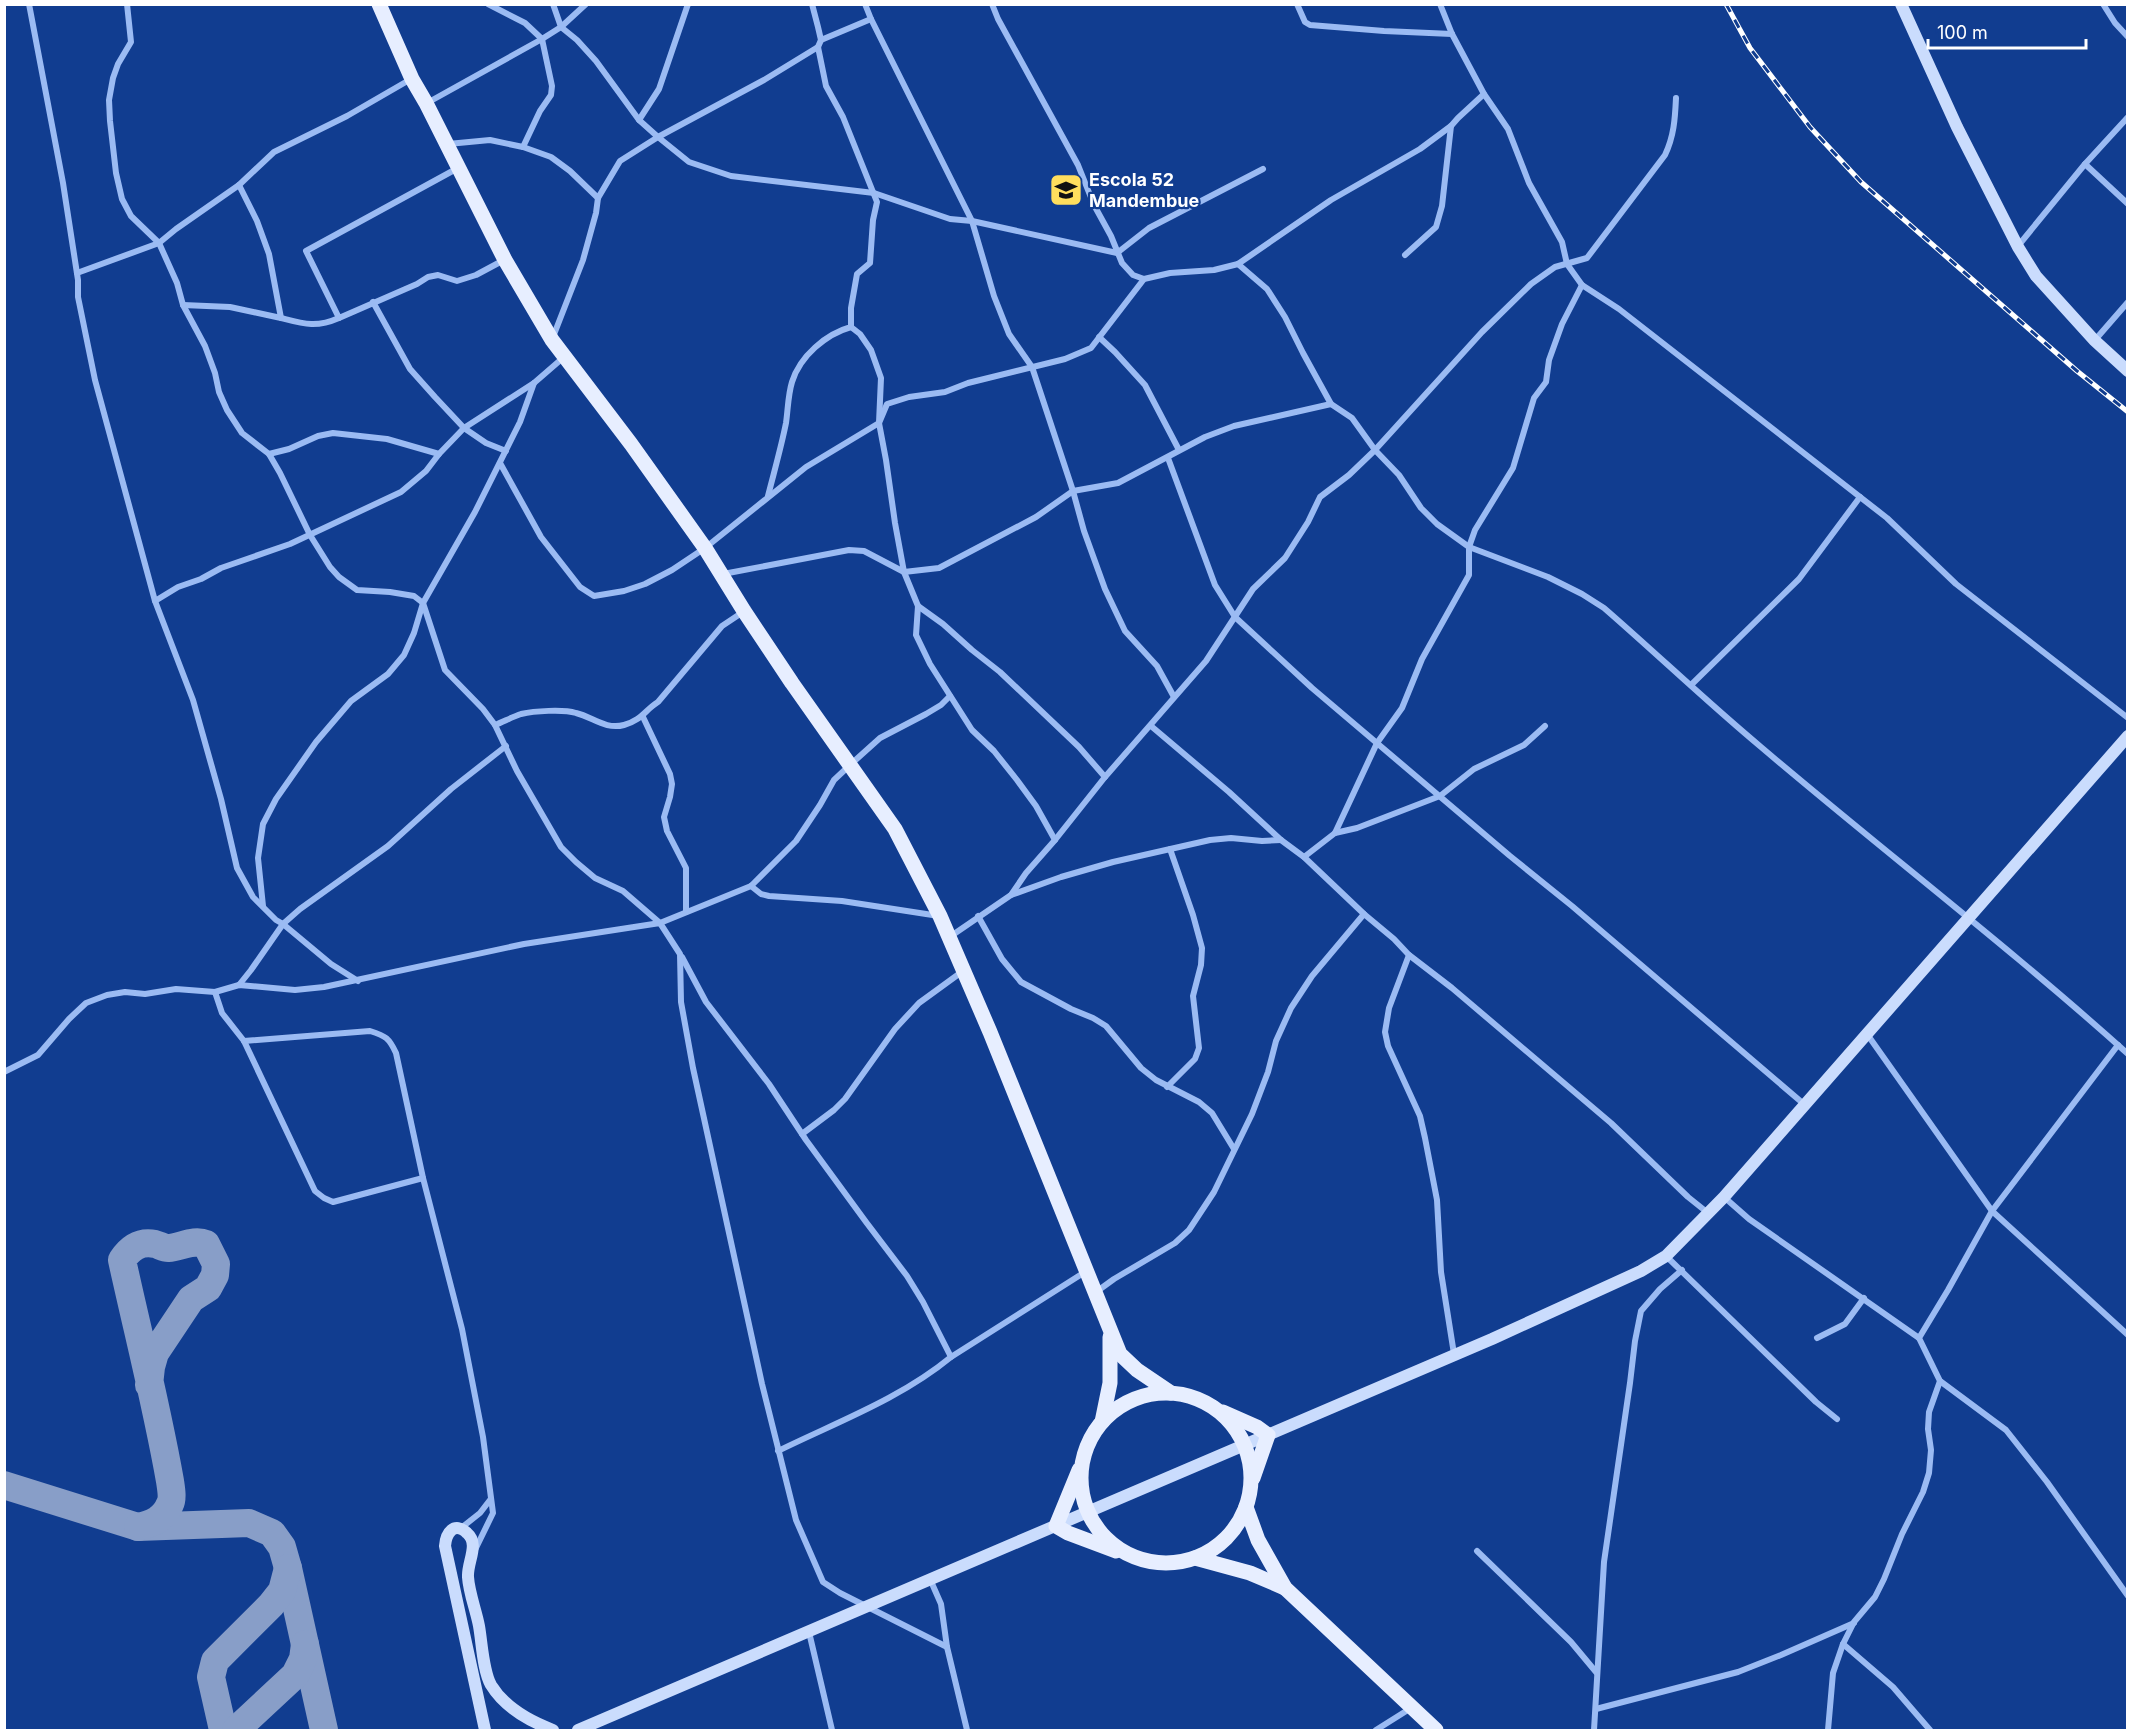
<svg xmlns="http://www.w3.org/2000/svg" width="2132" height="1735" viewBox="0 0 2132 1735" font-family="Inter,sans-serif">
	<rect width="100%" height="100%" fill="#113d90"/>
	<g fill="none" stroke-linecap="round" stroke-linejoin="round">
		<g stroke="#889ec8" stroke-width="28">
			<polyline points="4,1485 138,1527 249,1523 272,1533 282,1547 288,1568 324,1730"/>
			<path d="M138 1527C152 1524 164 1519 170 1504 173 1498 171 1488 170 1481 157 1407 138 1333 122 1260 130 1248 140 1241 155 1244 159 1245 164 1248 168 1248 181 1247 194 1239 206 1244L216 1264 215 1275 208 1288 191 1299 155 1353 151 1367 149 1385"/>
			<polyline points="223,1730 211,1677 215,1661 271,1605 282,1591 288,1568"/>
			<polyline points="236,1730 295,1675 303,1659 305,1644"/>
		</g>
		<g stroke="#9bbbf3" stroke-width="6">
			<polyline points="29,4 63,183 78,280 78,297 95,380 155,601 193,700 221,799 237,868 253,897 276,920 283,924 331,964 358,981"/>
			<polyline points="127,4 131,42 118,64 113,78 109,100 110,121 116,173 122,199 131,216 159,243 177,283 183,305 205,346 215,373 219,392 227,410 242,433 269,454 280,473 310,535 330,567 339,577 357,590 390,592 414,596 423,603 445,670 483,709 495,725 517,771 561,847 576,862 595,878 623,891 660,923 751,886 796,841 820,805 834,780 850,765 880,738 926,714 941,705 950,696"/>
			<polyline points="488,4 525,23 542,39 552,86 551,95 540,111 523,147"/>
			<polyline points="553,4 561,27 577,40 596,61 639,120"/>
			<polyline points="992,4 998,19 1078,165 1094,205 1111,236 1122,263 1133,275 1144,279"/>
			<polyline points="1297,4 1305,22 1310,25 1384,31 1452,34"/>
			<polyline points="1440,4 1452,34 1484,94 1508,129 1529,183 1562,242 1567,264 1582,285 1619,309 1887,518 1956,584 2128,718"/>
			<polyline points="2103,4 2115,23 2128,37"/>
			<polyline points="871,19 972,221 994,296 1009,334 1032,367 1073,491 1084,531 1105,589 1125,631 1157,666 1174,697"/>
			<polyline points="821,40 871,19 865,4"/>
			<polyline points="818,47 764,80 658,137 689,162 731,176 874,193 950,219 972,221 1117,253 1149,228 1263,169"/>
			<polyline points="427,103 542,39 561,27 586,4"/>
			<polyline points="448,144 490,140 523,147 551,157 570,171 598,198"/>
			<polyline points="2085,164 2128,204"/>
			<polyline points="458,168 306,251 339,318 417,284 428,277 438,275 457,281 476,275 504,260"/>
			<path d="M239 185 257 221 269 254 281 318C304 324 316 328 339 318"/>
			<polyline points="2018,246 2085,164 2128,117"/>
			<polyline points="1405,255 1436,227 1442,206 1451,126"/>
			<path d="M1238 264 1267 289 1285 317 1303 353 1331 404 1352 418 1375 450 1399 475 1421 508 1437 524 1469 547 1548 577 1582 594 1604 608C1657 654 1707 702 1761 747 1882 850 2009 947 2128 1054"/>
			<polyline points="77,273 159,243 176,229 239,185 274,152 347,116 411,79"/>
			<polyline points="373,302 410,369 435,397 464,428 486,443 506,451"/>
			<polyline points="183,305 230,307 281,318"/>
			<polyline points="851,327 860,334 871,350 881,378 879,423 886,460 895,523 904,572 918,606 943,624 972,650 1000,672 1079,747 1105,777"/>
			<polyline points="553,337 583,260 596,213 598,198 620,161 658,137 639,120 659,89 688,4"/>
			<polyline points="1099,337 1115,352 1145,385 1179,450"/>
			<polyline points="2095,340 2128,302"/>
			<polyline points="269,454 289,449 318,436 333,433 387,439 439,454"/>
			<polyline points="1168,458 1215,585 1235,617 1312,688 1510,856 1572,906 1805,1105"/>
			<polyline points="500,463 541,537 580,587 594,596 624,591 645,584 672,570 705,548 806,467 879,423 887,404 909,397 945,392 968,383 1065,359 1091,348 1144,279 1170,273 1214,270 1238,264 1331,200 1420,149 1451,126 1458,118 1484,94"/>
			<path d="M768 496C774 472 781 448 786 423 788 409 788 395 792 382 800 356 826 334 851 327V308L857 274 870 263 873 220 877 202 843 117 826 86 818 47 821 40 818 27 812 4"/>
			<polyline points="723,574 849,550 864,551 904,572 939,568 1036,517 1073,491 1118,483 1205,437 1234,426 1331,404"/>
			<polyline points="155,601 178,587 201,579 221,568 290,544 401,492 426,471 439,454 464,428 534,383 564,357"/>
			<polyline points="918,606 916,635 930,664 972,730 994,751 1017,780 1036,806 1055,840"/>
			<polyline points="1691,685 1799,579 1860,497"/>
			<polyline points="643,717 670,774 672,784 670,797 664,817 667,831 686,868 686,912"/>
			<path d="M495 725C503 722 512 717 521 714 534 711 563 709 576 713 593 717 605 730 624 725 642 720 645 710 658 702L722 626 743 612"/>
			<polyline points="1151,726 1229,792 1281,840 1304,857 1364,914 1394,939 1409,955 1452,988 1611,1123 1688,1197 1708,1213"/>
			<polyline points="1335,833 1357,828 1440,796 1474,769 1524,745 1545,726"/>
			<polyline points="1304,857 1335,833 1377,743 1402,708 1422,659 1469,575 1469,547 1475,530 1513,468 1534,398 1546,382 1549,360 1562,324 1582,285"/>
			<polyline points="751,886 761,894 769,896 842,901 939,916"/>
			<polyline points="1011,895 1061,877 1113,862 1210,840 1231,838 1262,841 1281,840"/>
			<polyline points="263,906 258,858 263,824 276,799 316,742 351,701 388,674 404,655 414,633 423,603 475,512 520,422 534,383"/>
			<polyline points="978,916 1002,959 1021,982 1071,1009 1093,1018 1106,1026 1141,1068 1156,1080 1199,1102 1212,1113 1234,1149"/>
			<path d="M951 936 1011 895 1026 873 1055 840 1105 777 1206 661 1253 589 1285 558 1308 522 1320 497 1349 475 1375 450 1482 332 1531 284 1555 267 1587 258 1665 155C1674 136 1675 119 1676 98"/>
			<polyline points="1409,955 1389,1008 1385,1032 1388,1046 1420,1116 1425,1138 1437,1200 1441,1272 1454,1354"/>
			<path d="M682 957 706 1002 769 1084 806 1140 866 1222 907 1276 923 1302 951 1357C900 1399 837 1422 778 1451"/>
			<polyline points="239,985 251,970 283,924 300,909 388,846 451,789 506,746"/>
			<polyline points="215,992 222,1013 244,1041 315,1191 324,1198 333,1202 423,1178"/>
			<polyline points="1867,1034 1992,1211 2128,1335"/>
			<path d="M244 1041 370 1031C386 1036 389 1038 396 1053L423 1178 462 1329 483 1437 493 1513 475 1550"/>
			<polyline points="2118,1045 1992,1211 1948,1290 1919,1338 1940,1381 2006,1430 2047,1482 2128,1596"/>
			<polyline points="4,1072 38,1055 69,1019 86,1003 107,995 125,992 145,994 176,989 215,992 239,985 295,990 324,987 524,944 660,923 680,954 681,1002 693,1068 762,1384 796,1520 823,1582 840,1593 947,1647"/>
			<polyline points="1167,1087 1195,1059 1199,1048 1193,996 1201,965 1202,948 1193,915 1170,849"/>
			<polyline points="802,1134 834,1110 845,1099 895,1029 919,1003 963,971"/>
			<polyline points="1724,1197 1749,1219 1919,1338"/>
			<polyline points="1666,1256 1816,1402 1837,1419"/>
			<polyline points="1096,1292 1114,1279 1175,1243 1189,1230 1214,1192 1252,1114 1268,1072 1276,1041 1291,1008 1312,976 1364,914"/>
			<polyline points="1817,1338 1845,1324 1864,1298"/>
			<polyline points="951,1357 1085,1272"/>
			<polyline points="461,1528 480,1513 490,1500"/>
			<polyline points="1477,1551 1571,1642 1596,1672"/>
			<polyline points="930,1579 941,1604 947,1647 967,1730"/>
			<polyline points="809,1632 832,1730"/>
			<polyline points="1843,1644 1893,1687 1930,1730"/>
			<polyline points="1596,1709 1738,1672 1781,1655 1854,1623"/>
			<polyline points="1376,1730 1411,1708"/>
			<polyline points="1594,1730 1604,1562 1630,1383 1635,1341 1641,1311 1660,1289 1682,1270"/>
			<polyline points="1828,1730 1833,1673 1843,1644 1854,1622 1875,1597 1884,1579 1902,1534 1923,1492 1929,1473 1931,1450 1928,1429 1929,1412 1940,1381"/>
		</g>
		<g stroke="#cadcfd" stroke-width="12">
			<polyline points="1901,4 1957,127 2018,247 2036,276 2094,340 2128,371"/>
			<path d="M485 1730 445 1546C446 1533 454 1521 467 1533 480 1544 467 1562 468 1577 469 1593 476 1610 479 1626 482 1643 483 1671 491 1685 505 1708 529 1721 553 1730"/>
			<polyline points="578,1730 1492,1339 1641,1271 1666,1256 1724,1197 2128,736"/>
		</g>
		<g stroke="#e7eeff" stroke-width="15">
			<polyline points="379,4 412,79 426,103 505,260 552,340 631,444 705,548 744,611 792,683 895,829 940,916 990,1032 1120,1354 1137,1370 1171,1393"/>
			<circle cx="1166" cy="1478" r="85"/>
			<polyline points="1223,1412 1257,1427 1268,1435 1253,1478"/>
			<polyline points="1102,1422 1110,1383 1110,1337"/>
			<polyline points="1079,1470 1056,1526 1068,1533 1116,1551"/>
			<polyline points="1246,1507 1258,1540 1285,1588 1436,1730"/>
			<polyline points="1195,1558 1250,1573 1285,1588"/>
		</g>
		<g stroke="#fff" stroke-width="5">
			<polyline id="rail" points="1726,4 1750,48 1810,127 1861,182 2077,371 2128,412"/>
		</g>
		<use href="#rail" stroke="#113d90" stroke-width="3" stroke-dasharray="9" stroke-linecap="butt"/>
	</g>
	<defs>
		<g id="school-square" transform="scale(1.725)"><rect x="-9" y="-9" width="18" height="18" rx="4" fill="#ffde5d" stroke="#113d90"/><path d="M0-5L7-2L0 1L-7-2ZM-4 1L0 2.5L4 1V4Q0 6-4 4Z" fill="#111"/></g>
	</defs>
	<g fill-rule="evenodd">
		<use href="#school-square" x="1066" y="190"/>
	</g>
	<g text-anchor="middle" stroke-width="4.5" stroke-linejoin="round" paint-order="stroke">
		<g font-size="18" font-weight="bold" fill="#fff" stroke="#113d90" text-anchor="start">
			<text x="1089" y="186">Escola 52<tspan x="1089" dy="21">Mandembue</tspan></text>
		</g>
	</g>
	<rect width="2132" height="1735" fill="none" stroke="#ffffff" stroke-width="12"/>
	<path d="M1928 39v9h158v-9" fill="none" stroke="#ffffff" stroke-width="3"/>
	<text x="1937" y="39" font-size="18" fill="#ffffff" stroke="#113d90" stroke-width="4.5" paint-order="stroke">100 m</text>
</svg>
